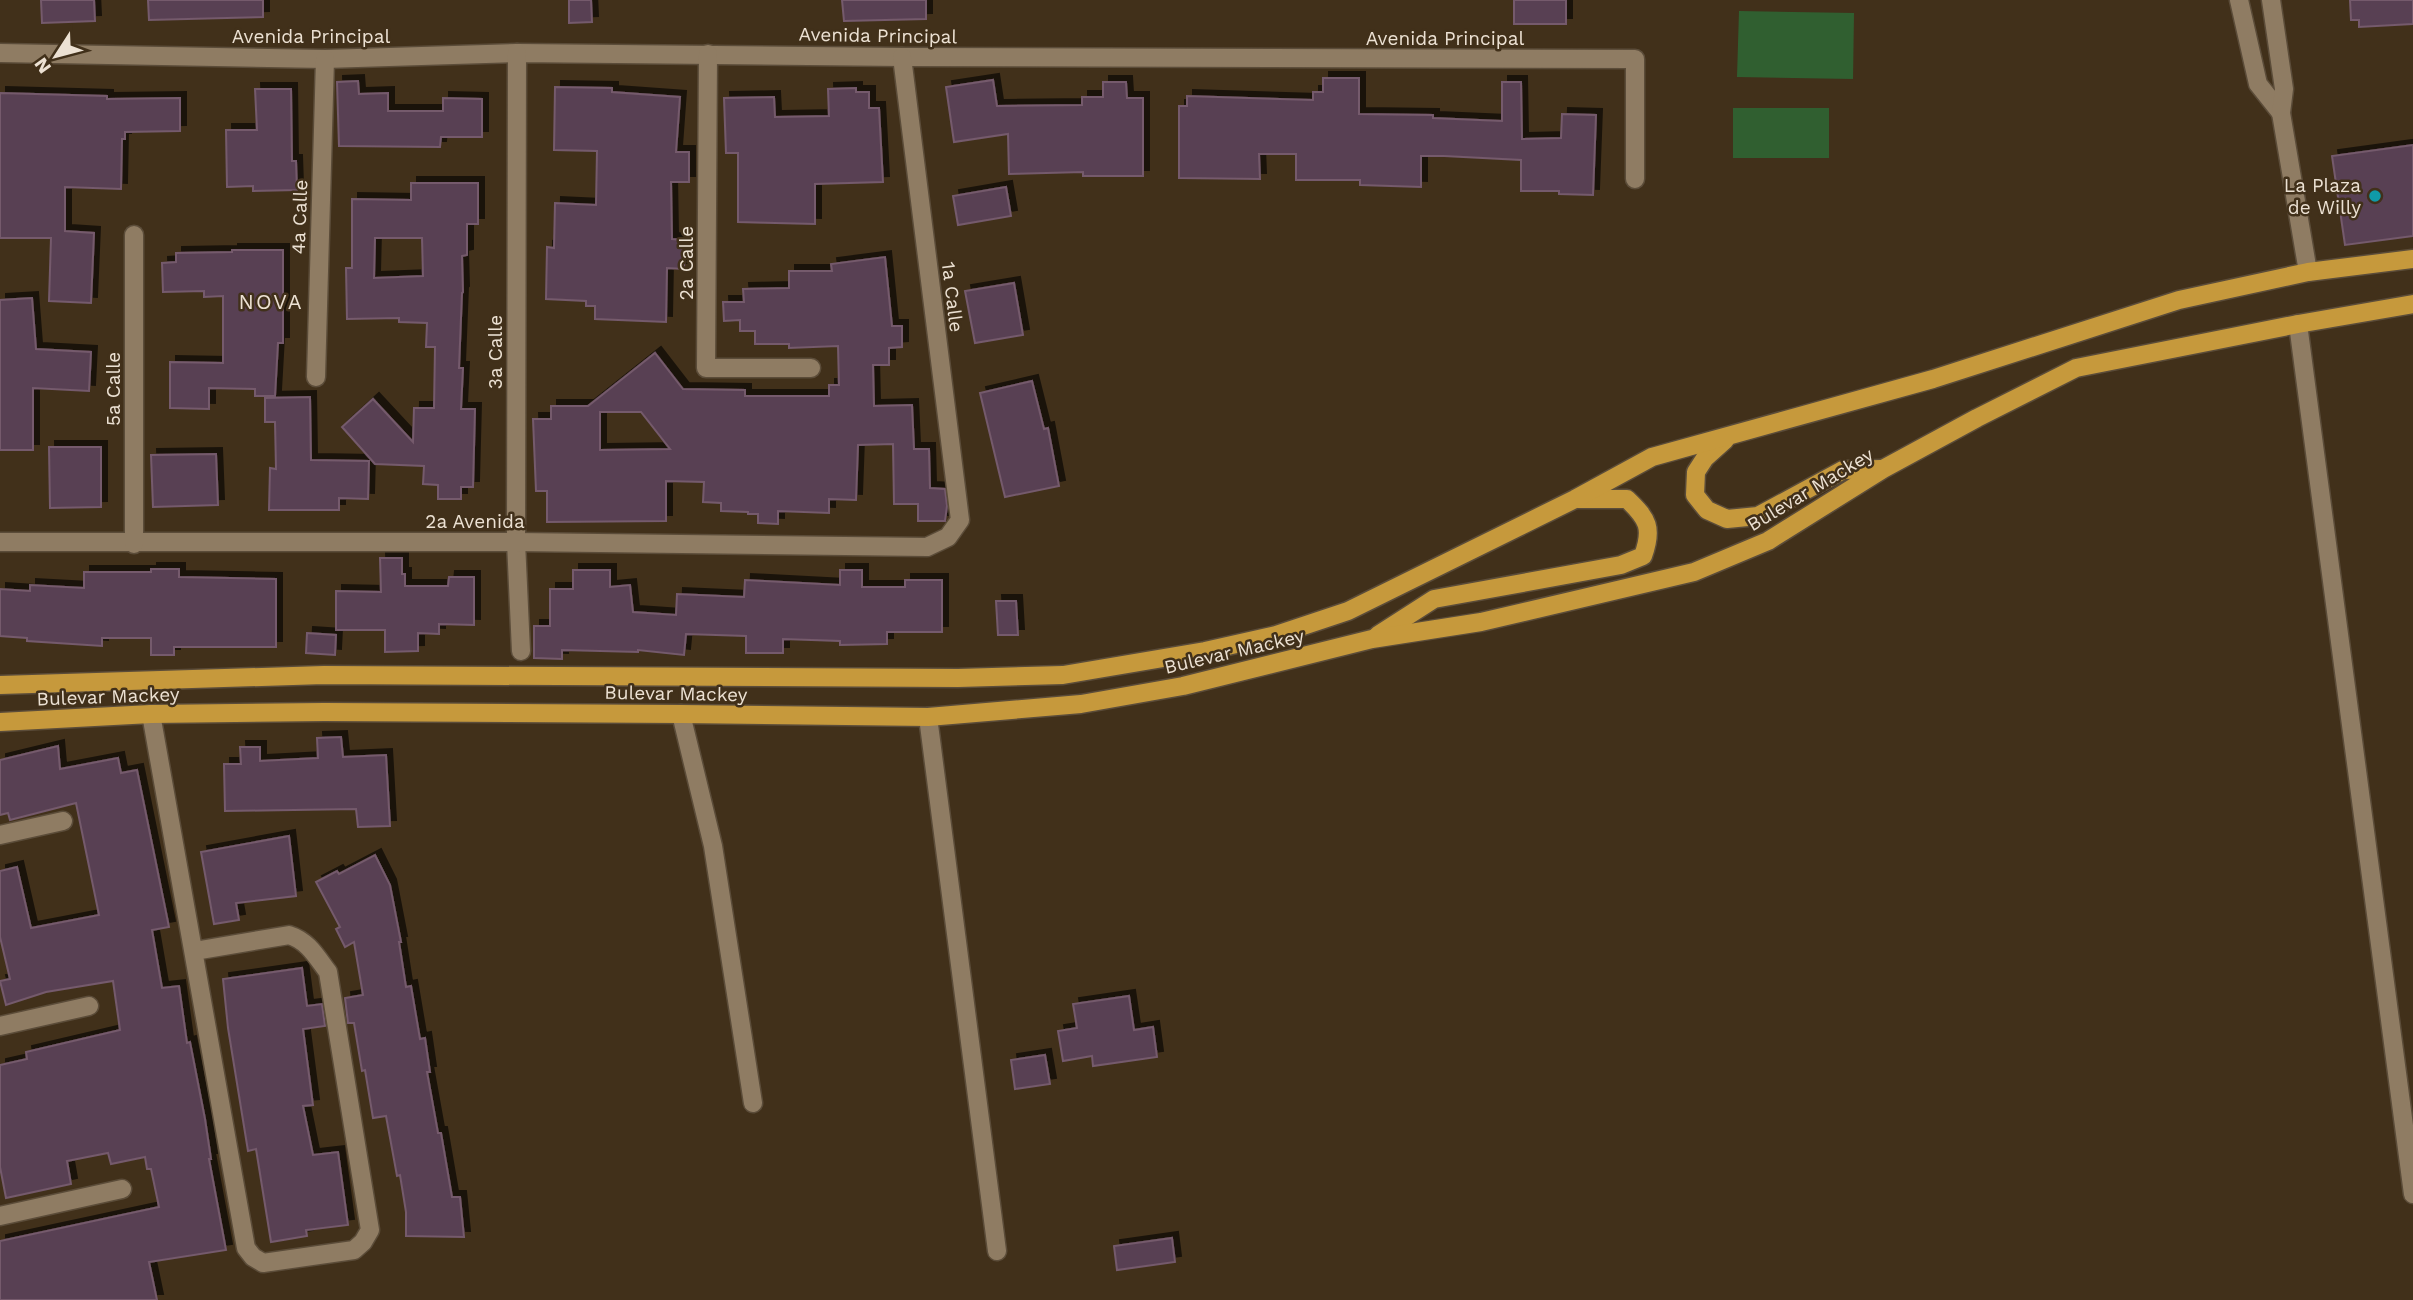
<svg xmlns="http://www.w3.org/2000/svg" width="2413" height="1300" viewBox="0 0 2413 1300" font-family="'Work Sans',sans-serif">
	<defs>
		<filter id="shadow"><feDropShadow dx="6" dy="-6" stdDeviation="0" flood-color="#0009"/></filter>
	</defs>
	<rect width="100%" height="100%" fill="#41301a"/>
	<g fill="#305f30">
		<polygon points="1739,11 1854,13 1853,79 1737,77"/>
		<rect x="1733" y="108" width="96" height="50"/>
	</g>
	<g fill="#594153" stroke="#745a6c" stroke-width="2" fill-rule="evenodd" filter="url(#shadow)">
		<polygon points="41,0 94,0 95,21 42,23"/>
		<polygon points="148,0 263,0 263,17 149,20"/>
		<polygon points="569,0 591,0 592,22 569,23"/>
		<polygon points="842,0 926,0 926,19 844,21"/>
		<rect x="1514" y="0" width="52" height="24"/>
		<polygon points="2350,0 2413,0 2413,24 2359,27 2359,20 2351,20"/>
		<polygon points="1323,78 1359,78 1359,114 1433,115 1433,118 1502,121 1502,82 1521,82 1522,139 1561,138 1562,114 1596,115 1593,195 1559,194 1559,191 1521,191 1521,160 1444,156 1421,156 1421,187 1360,185 1360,180 1296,180 1296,154 1259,154 1260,179 1179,178 1179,106 1187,106 1187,96 1313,100 1313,92 1323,92"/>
		<polygon points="993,80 997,106 1082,105 1082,97 1103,97 1103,82 1126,82 1127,98 1143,98 1143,176 1083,176 1083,172 1009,174 1008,134 954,142 946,87"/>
		<polygon points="358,81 359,94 388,93 388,111 443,111 443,98 482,99 482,137 441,137 440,147 339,146 337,82"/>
		<polygon points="555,87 612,88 612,92 680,97 676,152 689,152 689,182 671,182 672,239 685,240 684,269 667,268 666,322 595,319 595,306 586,306 586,301 546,299 547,247 554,248 555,203 596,205 597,151 554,150"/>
		<polygon points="856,88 856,92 869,92 869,108 879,108 883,182 815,184 815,224 738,222 738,153 726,153 724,98 774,97 775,117 829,116 828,89"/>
		<polygon points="255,89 291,89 292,161 296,161 297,190 253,191 253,186 227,187 226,130 257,130"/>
		<polygon points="0,93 107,96 107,99 180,98 180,131 125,132 125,139 122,139 121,189 65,187 65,231 94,233 91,303 49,301 51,238 0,238"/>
		<polygon points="2413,145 2413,236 2345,245 2332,156"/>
		<path d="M411 183H478V224H467V255L462 256 463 292 462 293 459 368H463L461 409H475L473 487H461V499H438V485L423 484 424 466 375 464 342 427 373 399 413 442 414 408H434L435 347H426L427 323 399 322V318L347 319 346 268H352V199L411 200ZM375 238H422L423 276 374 278Z"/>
		<polygon points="1006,187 1011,216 958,225 953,196"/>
		<polygon points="232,250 283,250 283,343 278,343 275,396 255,396 255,389 209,388 209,409 170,408 170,362 223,363 223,296 204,297 204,291 163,292 162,263 176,262 176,253 232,252"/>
		<path d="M885 257 892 326H902V347L889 348V365H873L874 406 912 405 914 449H929L930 488 945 489 947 506 945 521H918V504H894L893 444 858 445 856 500 829 499V513L778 511V524L758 523V514H748V512L721 511V503L703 502 704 482 666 481V521L547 522V491H536L533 419H551V406H588L655 353 683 389 745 390V396H829V385H839L838 346 789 348V344H755V331H740V320L724 321 723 302H744L743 289 789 288V271H832L831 264ZM600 412H641L670 449 600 450Z"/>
		<polygon points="1014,283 1023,335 975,343 965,291"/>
		<polygon points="32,298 36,349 91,352 89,391 33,388 33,450 0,450 0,300"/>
		<polygon points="1032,381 1044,429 1048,428 1059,486 1005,497 980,393"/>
		<polygon points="310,397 311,460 369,461 368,499 339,498 339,510 269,510 270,468 276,469 275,422 265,422 265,398"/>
		<polygon points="49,447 101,447 101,507 50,508"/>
		<polygon points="216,454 218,505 153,507 151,455"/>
		<polygon points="380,558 402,558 402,574 405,574 405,586 448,586 449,577 474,577 474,625 439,624 439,634 418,633 418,651 385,652 385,630 336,630 336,591 381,592"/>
		<polygon points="151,569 179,569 179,577 276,579 276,647 174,647 174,655 151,655 151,638 102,638 102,646 27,641 27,638 0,636 0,589 30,591 30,585 84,588 84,572 151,572"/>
		<polygon points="573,570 610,570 610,587 630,585 633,612 676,615 677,594 744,597 745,580 840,585 840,570 862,570 862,587 905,587 905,580 942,580 942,632 887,632 887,644 840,645 840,641 783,639 783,653 746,653 746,636 686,634 684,655 638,650 638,652 562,650 562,659 534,658 534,626 550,626 550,589 573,589"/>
		<polygon points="996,601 1016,601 1018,635 998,635"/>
		<polygon points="307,633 336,635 335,655 306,653"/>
		<polygon points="341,737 343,757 386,755 390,826 358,827 356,809 225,811 224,764 241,764 240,747 260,747 260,761 318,758 317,738"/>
		<polygon points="58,746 60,769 118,758 121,773 137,770 169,927 152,930 162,988 179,986 187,1043 190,1042 205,1119 211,1159 209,1159 226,1250 149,1262 157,1300 0,1300 0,1241 159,1207 151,1169 147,1169 145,1157 111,1164 108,1153 67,1161 71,1184 6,1198 0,1167 0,1065 27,1059 26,1052 120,1030 113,981 46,992 6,1005 0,981 10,979 0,937 0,871 17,867 31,928 99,915 76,803 10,820 8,813 0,815 0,760"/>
		<polygon points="289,836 296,896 236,903 239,920 214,924 201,852"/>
		<polygon points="375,855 390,885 401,942 399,942 406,987 411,986 420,1039 425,1038 430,1072 427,1072 438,1133 441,1133 452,1197 460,1197 464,1237 406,1236 406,1212 400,1175 397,1176 386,1116 373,1118 365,1070 362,1071 354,1023 348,1023 345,998 363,995 354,942 345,947 336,929 340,927 316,882 337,871 339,874"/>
		<polygon points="302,968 307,1006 322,1004 325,1026 303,1029 313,1105 303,1106 313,1155 338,1152 348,1225 306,1230 307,1236 271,1242 256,1149 248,1151 228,1028 223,979"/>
		<polygon points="1129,996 1134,1030 1153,1027 1157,1057 1093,1066 1092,1056 1063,1061 1058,1031 1077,1028 1073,1004"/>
		<polygon points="1045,1055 1050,1084 1015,1089 1011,1060"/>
		<polygon points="1172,1238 1175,1262 1117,1270 1114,1246"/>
	</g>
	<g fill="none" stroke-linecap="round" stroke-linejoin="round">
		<g stroke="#5b4c39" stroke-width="21">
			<g id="minor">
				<polyline points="2239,0 2258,84 2281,113"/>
				<polyline points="2271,0 2284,89 2281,113 2308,272"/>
				<polyline points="0,53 325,59 517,53 902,57 1635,59 1635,179"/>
				<polyline points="517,53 516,542 521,651"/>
				<polyline points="708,54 706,368 811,368"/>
				<polyline points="2298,324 2413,1194"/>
				<polyline points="316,377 325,59"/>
				<polyline points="0,542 516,542 927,547 948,537 960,520 902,57"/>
				<polyline points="134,544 134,235"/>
				<path d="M151 714 246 1248 253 1257 263 1263 354 1250 363 1242 370 1230 328 972C316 956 308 941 289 935L194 951"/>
				<polyline points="681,714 713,846 753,1103"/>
				<polyline points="928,717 997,1251"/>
				<polyline points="0,835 63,821"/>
				<polyline points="0,1026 89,1006"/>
				<polyline points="0,1216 122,1189"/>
			</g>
		</g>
		<g stroke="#5b4c39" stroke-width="21">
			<g id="major">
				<polyline points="1725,440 1705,458 1696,472 1695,495 1707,510 1727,519 1758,516 1843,470 1881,469"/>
				<path d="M1378 635 1434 599 1621 565 1643 556C1653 528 1648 519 1627 499H1578"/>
				<polyline points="0,685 324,675 958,678 1063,675 1205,651 1276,635 1348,611 1575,499 1652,457 1933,379 2179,300 2308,272 2413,259"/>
				<polyline points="0,722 151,714 324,712 681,714 928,717 1081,704 1183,686 1372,639 1481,622 1694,572 1768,541 1883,469 1977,418 2076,368 2298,324 2413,304"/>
			</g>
		</g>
		<use href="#minor" stroke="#8f7c63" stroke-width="18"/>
		<use href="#major" stroke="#c6993c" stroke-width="18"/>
	</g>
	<circle fill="#0f9aa8" stroke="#41301a" stroke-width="2.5" cx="2375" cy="196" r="7"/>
	<g text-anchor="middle" stroke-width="5" stroke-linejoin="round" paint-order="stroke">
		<g font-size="19" fill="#ece1d3" stroke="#41301a">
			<text transform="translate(878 35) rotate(1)" y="7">Avenida Principal</text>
			<text x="311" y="43">Avenida Principal</text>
			<text x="1445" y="45">Avenida Principal</text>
			<text transform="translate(299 217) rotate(-88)" y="7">4a Calle</text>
			<text transform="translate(686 263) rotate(-90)" y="7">2a Calle</text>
			<text transform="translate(953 297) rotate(83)" y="7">1a Calle</text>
			<text transform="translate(495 352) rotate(-90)" y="7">3a Calle</text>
			<text transform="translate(113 389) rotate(-90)" y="7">5a Calle</text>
			<text transform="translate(1810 489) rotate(-31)" y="7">Bulevar Mackey</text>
			<text x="475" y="528">2a Avenida</text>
			<text transform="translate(1234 651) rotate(-13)" y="7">Bulevar Mackey</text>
			<text transform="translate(676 693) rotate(1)" y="7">Bulevar Mackey</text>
			<text transform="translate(108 696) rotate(-2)" y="7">Bulevar Mackey</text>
		</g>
		<g font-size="19" fill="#ece1d3" stroke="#41301a" text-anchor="end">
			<text x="2361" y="192">La Plaza<tspan x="2361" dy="22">de Willy</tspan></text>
		</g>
		<g font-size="21" letter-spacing="2" fill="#ece1d3" stroke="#41301a">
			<text x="271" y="309">NOVA</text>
		</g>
	</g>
	<g transform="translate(56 56) rotate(234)" stroke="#41301a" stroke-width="5" paint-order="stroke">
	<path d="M0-5L12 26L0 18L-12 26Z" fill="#ece1d3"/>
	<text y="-10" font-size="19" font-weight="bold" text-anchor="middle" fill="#ece1d3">N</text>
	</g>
</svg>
